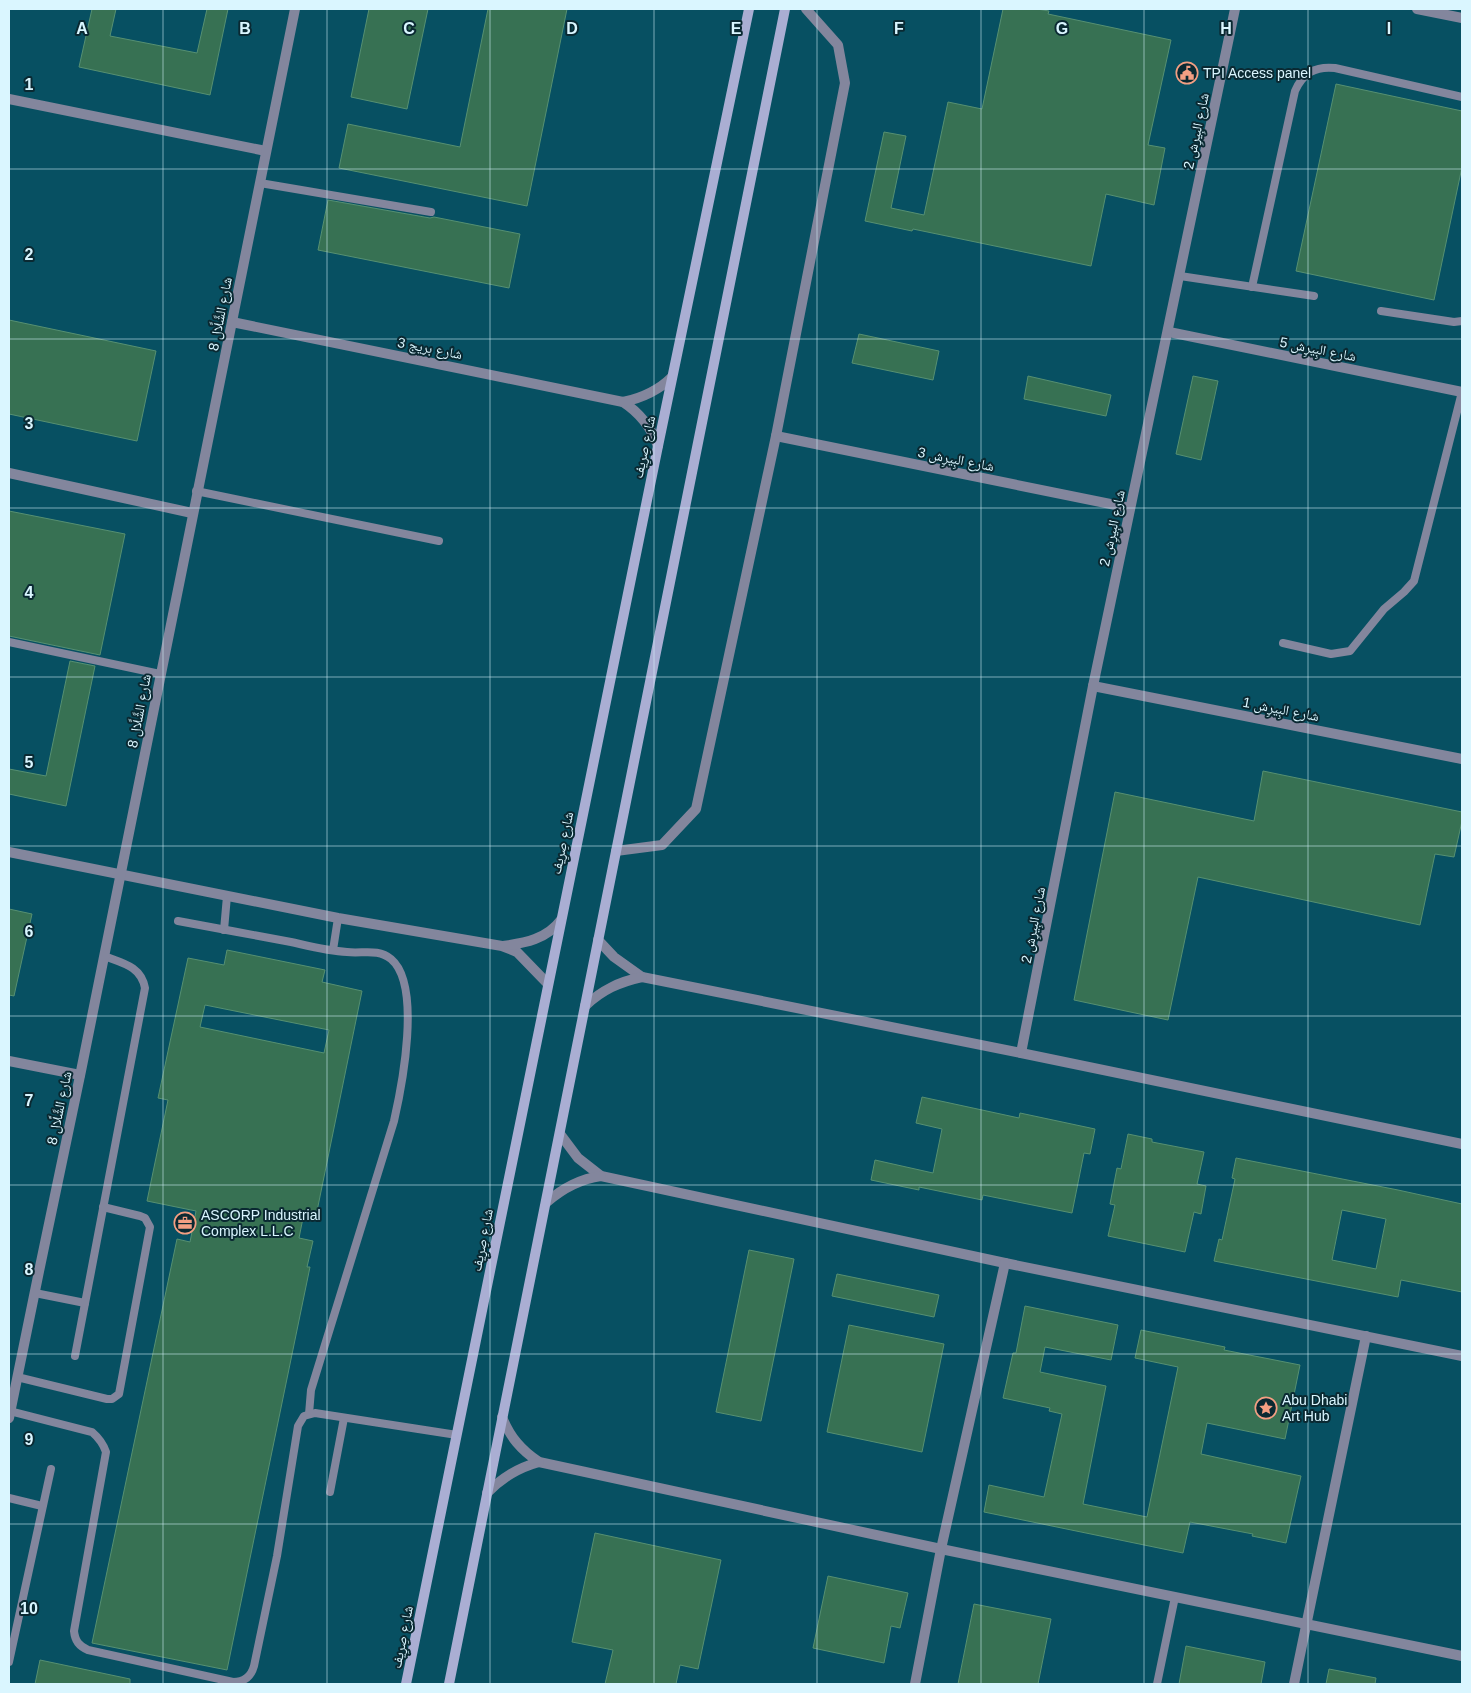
<svg xmlns="http://www.w3.org/2000/svg" width="1471" height="1693" viewBox="0 0 1471 1693" font-family="Arial,'Noto Naskh Arabic',sans-serif">
	<rect width="100%" height="100%" fill="#084554"/>
	<rect fill="#075062" x="9" y="9" width="1453" height="1675"/>
	<g fill="#377153" stroke="#569072" fill-rule="evenodd">
		<polygon points="92,9 116,9 110,36 197,53 207,9 228,9 210,95 79,67"/>
		<polygon points="369,9 428,9 407,109 351,97"/>
		<polygon points="488,9 567,9 527,206 339,168 348,124 460,147"/>
		<polygon points="1003,9 1037,9 1049,11 1048,14 1171,40 1148,145 1165,148 1154,205 1106,194 1091,266 913,229 912,231 865,221 884,132 906,136 891,208 924,215 948,102 982,109"/>
		<polygon points="1336,84 1462,111 1462,167 1434,300 1296,271"/>
		<polygon points="328,200 430,218 434,217 520,234 509,288 318,250"/>
		<polygon points="9,320 156,351 137,441 9,414"/>
		<polygon points="859,334 939,351 933,380 852,363"/>
		<polygon points="1028,376 1111,395 1106,416 1024,399"/>
		<polygon points="1193,376 1218,381 1201,460 1176,454"/>
		<polygon points="9,511 125,534 100,655 9,636"/>
		<polygon points="70,661 95,666 66,806 9,794 9,769 46,776"/>
		<polygon points="1263,771 1462,812 1462,821 1454,857 1435,854 1420,925 1198,877 1168,1020 1074,1000 1115,792 1254,821"/>
		<polygon points="9,909 32,914 14,996 9,995"/>
		<path d="M227 950 325 970 322 982 362 991 316 1216 304 1213 299 1238 313 1241 307 1267H310L227 1670 92 1643 177 1239 190 1242 196 1211 147 1201 168 1100 158 1098 188 958 224 965ZM205 1005 329 1030 324 1053 200 1027Z"/>
		<polygon points="922,1097 1019,1118 1020,1113 1095,1129 1090,1154 1084,1153 1072,1213 983,1195 982,1200 919,1187 919,1190 871,1180 875,1160 933,1173 942,1129 916,1123"/>
		<polygon points="1128,1134 1152,1139 1152,1142 1204,1152 1197,1184 1206,1186 1201,1214 1194,1212 1185,1252 1108,1236 1115,1205 1110,1204 1117,1168 1121,1169"/>
		<path d="M1236 1158 1398 1190 1462 1204V1292L1401 1280 1398 1297 1214 1261 1219 1239 1222 1240 1235 1179 1232 1178ZM1342 1210 1386 1219 1376 1269 1332 1260Z"/>
		<polygon points="749,1250 794,1259 761,1421 716,1412"/>
		<polygon points="837,1274 939,1295 934,1317 832,1296"/>
		<polygon points="1025,1306 1118,1325 1111,1360 1045,1347 1040,1372 1106,1386 1083,1504 1147,1517 1178,1367 1135,1358 1141,1330 1225,1347 1224,1350 1300,1365 1285,1439 1207,1423 1201,1454 1301,1476 1286,1543 1252,1536 1253,1534 1190,1522 1183,1553 984,1512 989,1485 1044,1497 1062,1414 1049,1411 1050,1408 1003,1398 1013,1353 1016,1353"/>
		<polygon points="849,1325 944,1344 922,1452 827,1432"/>
		<polygon points="595,1533 721,1560 698,1669 680,1665 676,1684 605,1684 613,1650 572,1642"/>
		<polygon points="828,1576 908,1593 900,1628 891,1626 884,1663 813,1648"/>
		<polygon points="974,1604 1051,1619 1038,1684 958,1684"/>
		<polygon points="1186,1646 1265,1662 1261,1684 1179,1684"/>
		<polygon points="40,1660 130,1679 130,1684 35,1684"/>
		<polygon points="1329,1669 1376,1678 1375,1684 1326,1684"/>
	</g>
	<g fill="none" stroke-linecap="round" stroke-linejoin="round">
		<g stroke="#83869d" stroke-width="8">
			<polyline points="260,183 431,212"/>
			<polyline points="1180,276 1314,296"/>
			<path d="M1252 287 1295 91C1303 73 1315 66 1335 68L1462 97"/>
			<polyline points="1381,311 1454,322 1462,321"/>
			<polyline points="196,491 439,541"/>
			<polyline points="9,642 160,674"/>
			<polyline points="1283,643 1331,654 1350,651 1384,609 1404,592 1414,581 1462,392"/>
			<path d="M178 921C216 928 253 935 291 942 309 946 328 951 347 952 362 954 378 948 391 959 422 985 402 1086 394 1121L311 1390 309 1414"/>
			<polyline points="224,930 227,896"/>
			<polyline points="333,950 338,918"/>
			<polyline points="35,1293 85,1303"/>
			<path d="M75 1356 145 988C141 966 122 963 104 956"/>
			<polyline points="17,1377 107,1399 112,1399 119,1394 150,1227 145,1218 140,1216 103,1207"/>
			<path d="M10 1411 92 1432C99 1438 103 1443 106 1452L74 1631C75 1641 79 1646 88 1650L233 1682C244 1682 251 1677 254 1666L277 1556 298 1426 304 1416 315 1413 457 1435"/>
			<polyline points="330,1492 344,1418"/>
			<polyline points="9,1498 42,1506"/>
			<polyline points="9,1662 51,1469"/>
			<polyline points="1157,1684 1175,1597"/>
		</g>
		<g stroke="#83869d" stroke-width="10">
			<polyline points="1417,9 1462,18"/>
			<polyline points="9,99 266,151"/>
			<path d="M232 322 623 402C640 413 651 427 658 446"/>
			<polyline points="1169,332 1462,392"/>
			<path d="M623 402C642 398 658 391 672 377"/>
			<polyline points="776,436 1130,508"/>
			<polyline points="9,473 192,513"/>
			<polyline points="1093,686 1462,759"/>
			<polyline points="616,851 662,845 696,809 776,436 845,83 838,45 806,9"/>
			<polyline points="9,852 338,918 502,946 517,952 548,984"/>
			<polyline points="598,940 614,957 642,977 1021,1053 1462,1144"/>
			<path d="M503 946C525 943 547 939 561 920"/>
			<path d="M585 1006C602 990 619 982 642 977"/>
			<polyline points="1021,1053 1093,686 1235,9"/>
			<polyline points="9,1061 80,1075"/>
			<polyline points="560,1134 578,1158 601,1176 1005,1263 1462,1356"/>
			<path d="M547 1202C563 1188 580 1179 601 1176"/>
			<path d="M502 1417C510 1437 521 1450 539 1462L941 1549 1462 1656"/>
			<path d="M9 1418C32 1302 57 1187 81 1071 152 717 223 363 295 9"/>
			<path d="M487 1493C503 1477 518 1468 539 1462"/>
			<polyline points="915,1684 941,1549 1005,1263"/>
			<polyline points="1294,1684 1366,1336"/>
		</g>
		<g stroke="#aaaed3" stroke-width="10">
			<polyline points="406,1684 658,446 749,9"/>
			<polyline points="449,1684 785,9"/>
		</g>
	</g>
	<path fill="none" stroke="#daf6ff" stroke-width="1" stroke-opacity="0.55" d="M163 9V1684M327 9V1684M490 9V1684M654 9V1684M817 9V1684M981 9V1684M1144 9V1684M1308 9V1684M9 169H1462M9 339H1462M9 508H1462M9 677H1462M9 846H1462M9 1016H1462M9 1185H1462M9 1354H1462M9 1524H1462"/>
	<defs>
		<g id="civic-ring" transform="scale(1.125)"><circle r="9.5" fill="#0a2932" stroke="#f39f83" stroke-width="1.5"/><path d="M-.6-6.5H3V-4.5H.6V-3L4-1V1h2V6H-6V1h2V-1L-.6-3ZM-1.2 2.5V6h2.4V2.5Z" fill="#f39f83"/></g>
		<g id="office-ring" transform="scale(1.125)"><circle r="9.5" fill="#0a2932" stroke="#f39f83" stroke-width="1.5"/><path d="M-6-3h4V-5.5h4V-3h4V5H-6ZM-1-4.5V-3h2v-1.5ZM-6 0V1H6V0Z" fill="#f39f83"/></g>
		<g id="sight-ring" transform="scale(1.125)"><circle r="9.5" fill="#0a2932" stroke="#f39f83" stroke-width="1.5"/><path d="M0-6L1.8-2.2L6-1.7L2.9 1.2L3.7 5.4L0 3.3L-3.7 5.4L-2.9 1.2L-6-1.7L-1.8-2.2Z" fill="#f39f83"/></g>
	</defs>
	<g fill-rule="evenodd">
		<use href="#civic-ring" x="1187" y="73"/>
		<use href="#office-ring" x="185" y="1223"/>
		<use href="#sight-ring" x="1266" y="1408"/>
	</g>
	<g text-anchor="middle" stroke-width="4" stroke-linejoin="round" paint-order="stroke">
		<g font-size="14" fill="#daf6ff" stroke="#0a2932" text-anchor="start">
			<text x="1203" y="78">TPI Access panel</text>
			<text x="201" y="1220">ASCORP Industrial<tspan x="201" dy="16">Complex L.L.C</tspan></text>
			<text x="1282" y="1405">Abu Dhabi<tspan x="1282" dy="16">Art Hub</tspan></text>
		</g>
		<g font-size="14" fill="#daf6ff" stroke="#0a2932">
			<text transform="translate(1196 131) rotate(-78)" y="5">شارع البِيرِش 2</text>
			<text transform="translate(220 314) rotate(-79)" y="5">شارع الشَّلَّال 8</text>
			<text transform="translate(430 348) rotate(11)" y="5">شارع بريج 3</text>
			<text transform="translate(1318 349) rotate(11)" y="5">شارع البِيرِش 5</text>
			<text transform="translate(644 447) rotate(-78)" y="5">شارع صِرِيف</text>
			<text transform="translate(956 459) rotate(11)" y="5">شارع البِيرِش 3</text>
			<text transform="translate(1112 528) rotate(-78)" y="5">شارع البِيرِش 2</text>
			<text transform="translate(1281 709) rotate(11)" y="5">شارع البِيرِش 1</text>
			<text transform="translate(139 711) rotate(-79)" y="5">شارع الشَّلَّال 8</text>
			<text transform="translate(562 843) rotate(-78)" y="5">شارع صِرِيف</text>
			<text transform="translate(1033 925) rotate(-79)" y="5">شارع البِيرِش 2</text>
			<text transform="translate(59 1108) rotate(-78)" y="5">شارع الشَّلَّال 8</text>
			<text transform="translate(482 1240) rotate(-79)" y="5">شارع صِرِيف</text>
			<text transform="translate(402 1637) rotate(-79)" y="5">شارع صِرِيف</text>
		</g>
	</g>
	<g font-size="16" text-anchor="middle" font-weight="bold" fill="#daf6ff" stroke="#0a2932" stroke-width="4" stroke-linejoin="round" paint-order="stroke">
		<text x="82" y="34">A</text>
		<text x="245" y="34">B</text>
		<text x="409" y="34">C</text>
		<text x="572" y="34">D</text>
		<text x="736" y="34">E</text>
		<text x="899" y="34">F</text>
		<text x="1062" y="34">G</text>
		<text x="1226" y="34">H</text>
		<text x="1389" y="34">I</text>
		<text x="29" y="90">1</text>
		<text x="29" y="260">2</text>
		<text x="29" y="429">3</text>
		<text x="29" y="598">4</text>
		<text x="29" y="768">5</text>
		<text x="29" y="937">6</text>
		<text x="29" y="1106">7</text>
		<text x="29" y="1275">8</text>
		<text x="29" y="1445">9</text>
		<text x="29" y="1614">10</text>
	</g>
	<rect width="1471" height="1693" fill="none" stroke="#daf6ff" stroke-width="20"/>
</svg>
